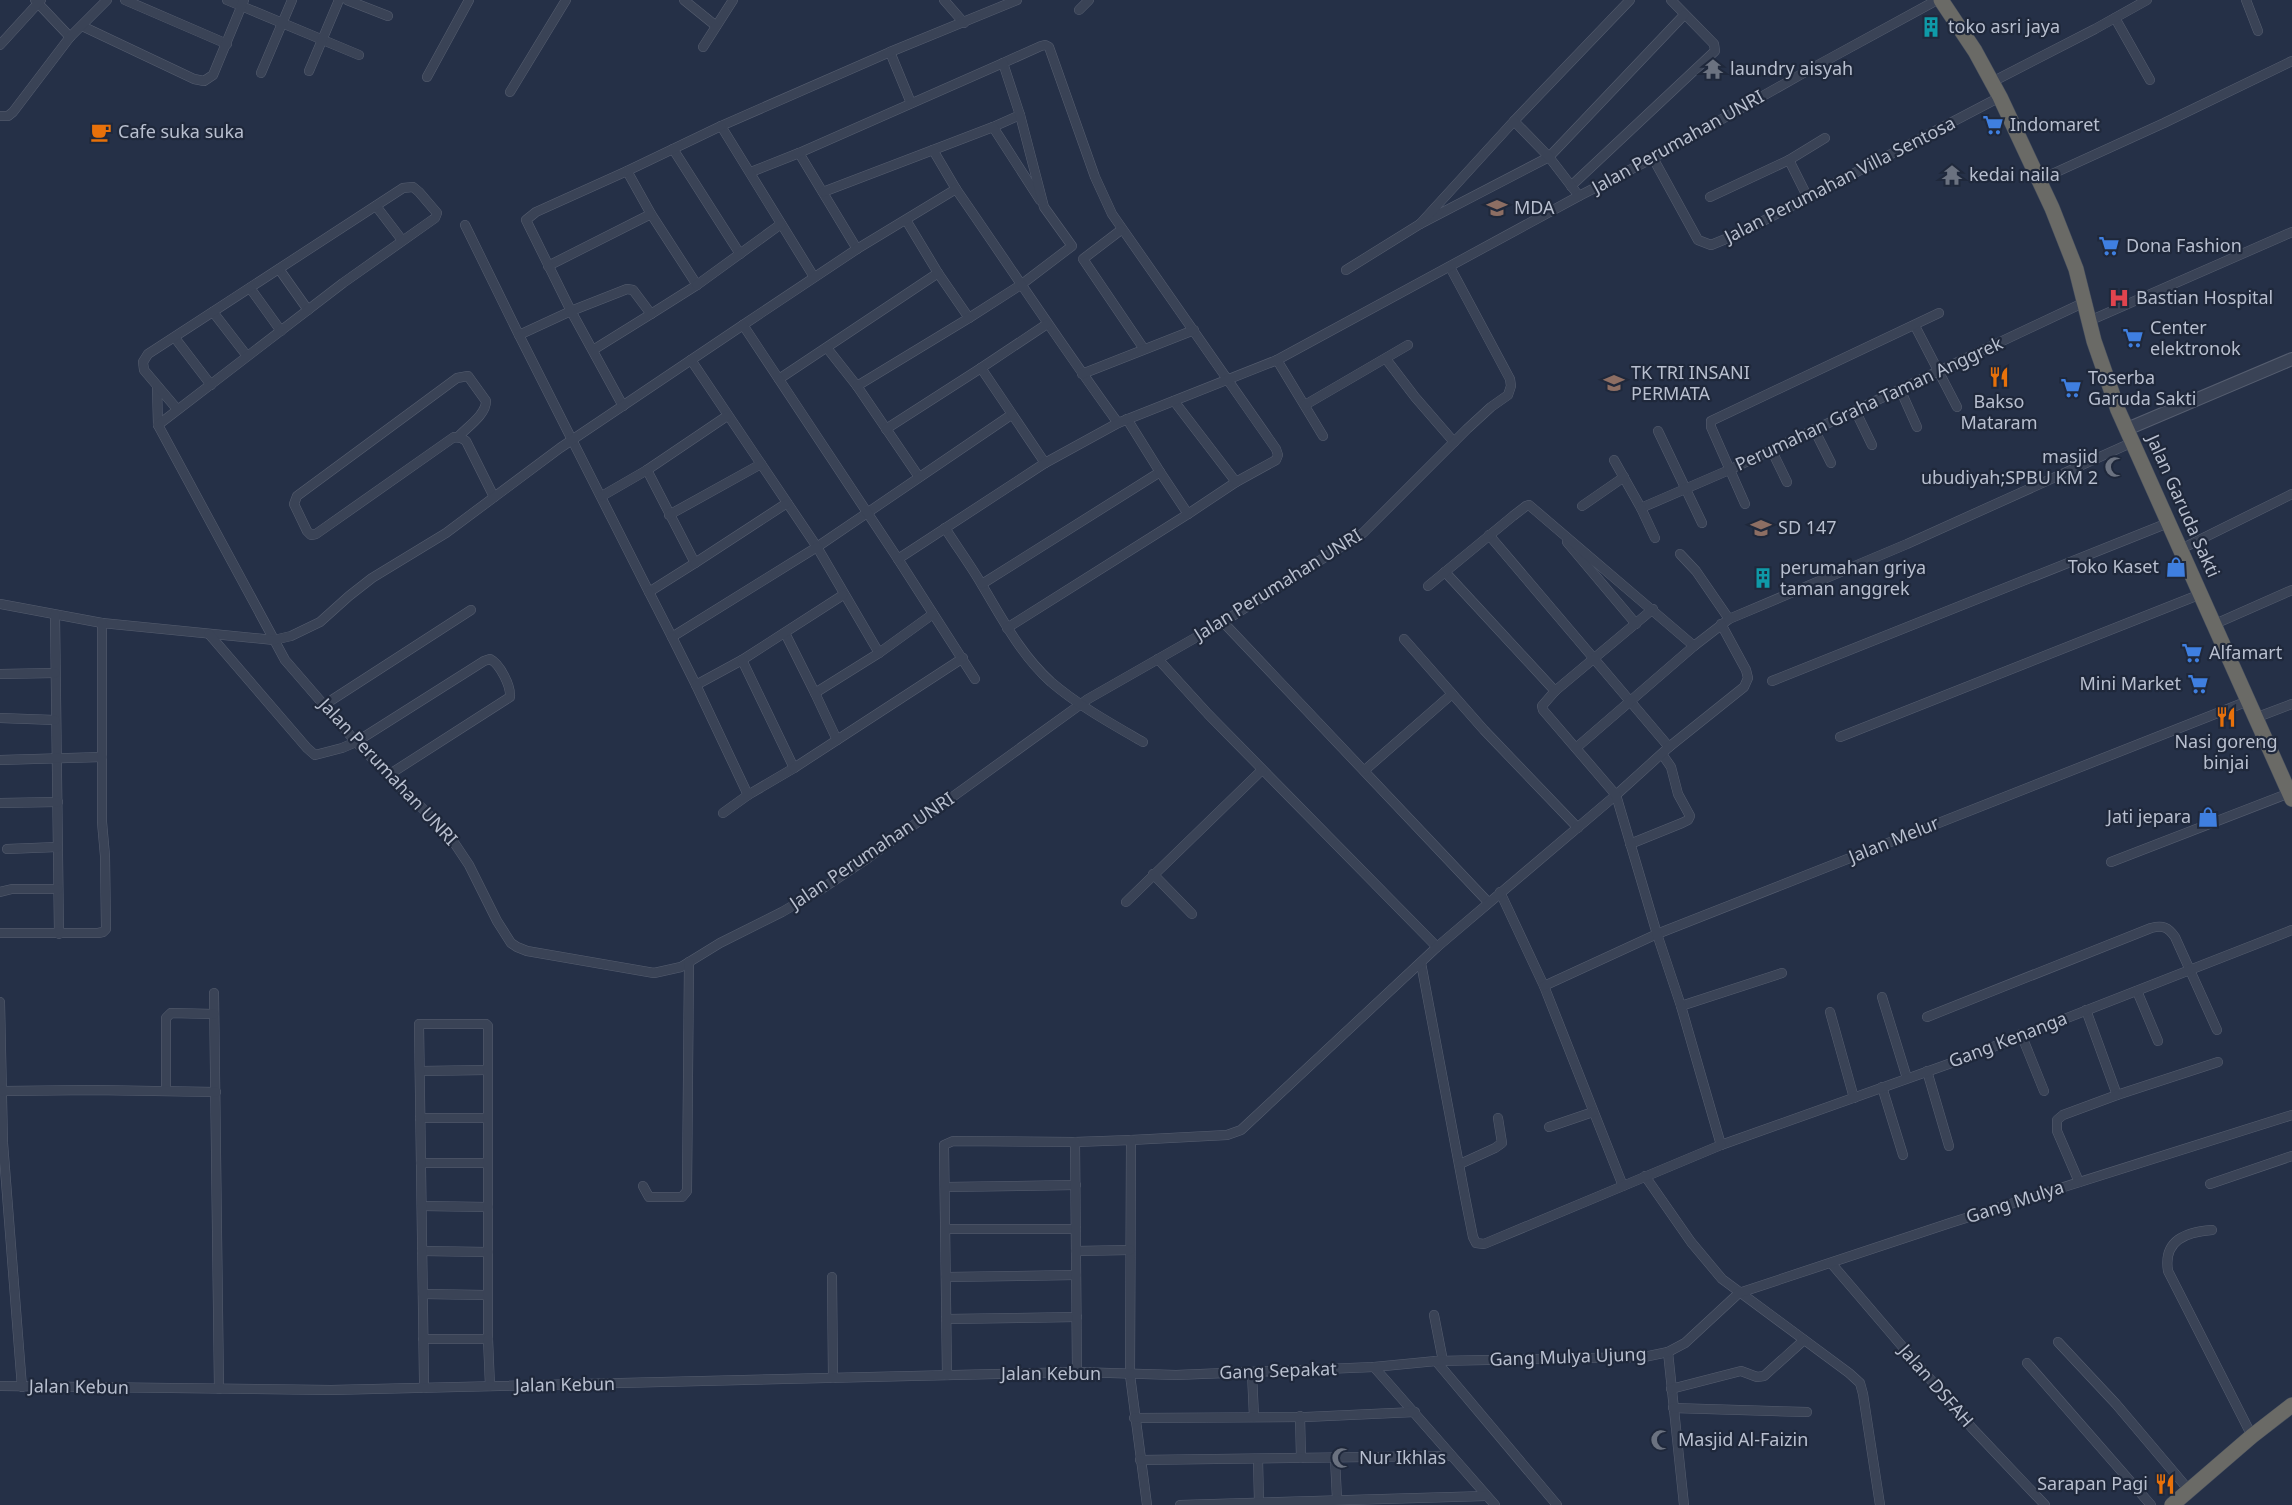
<svg xmlns="http://www.w3.org/2000/svg" width="2292" height="1505" viewBox="0 0 2292 1505" font-family="'Noto Sans',sans-serif">
	<rect width="100%" height="100%" fill="#253047"/>
	<g fill="none" stroke-linecap="round" stroke-linejoin="round">
		<g stroke="#565e70" stroke-width="10">
			<g id="minor">
				<polyline points="35,0 70,37"/>
				<polyline points="125,0 227,44"/>
				<polyline points="227,0 359,55"/>
				<polyline points="347,0 388,16"/>
				<polyline points="684,0 716,26"/>
				<polyline points="944,0 964,23"/>
				<polyline points="2246,0 2258,31"/>
				<polyline points="1079,10 1089,0"/>
				<polyline points="2115,18 2150,80"/>
				<polyline points="82,26 194,79 204,81 213,75 244,0"/>
				<polyline points="0,45 41,0"/>
				<polyline points="703,47 733,0"/>
				<polyline points="890,52 911,103"/>
				<polyline points="1003,63 1041,46 1045,45 1049,47 1095,177 1112,214 1276,449 1278,455 1276,460 1236,482 1188,514"/>
				<polyline points="309,71 339,0"/>
				<polyline points="261,73 292,0"/>
				<polyline points="427,77 469,0"/>
				<polyline points="1992,82 2095,29 2147,0"/>
				<polyline points="510,92 566,0"/>
				<polyline points="0,116 8,116 13,112 70,37 107,0"/>
				<polyline points="1514,121 1630,0"/>
				<polyline points="993,127 1020,115"/>
				<polyline points="673,149 740,254"/>
				<polyline points="933,150 993,127 1040,200"/>
				<polyline points="799,153 857,249"/>
				<polyline points="1653,158 1698,240 1711,245 1738,234 2000,97"/>
				<polyline points="1789,160 1808,198"/>
				<polyline points="627,171 651,214 697,285 651,314"/>
				<polyline points="751,172 799,153 1003,63 1020,115 1044,207 1072,246 1022,284 969,318 938,273 779,379"/>
				<polyline points="2039,180 2164,123 2292,61"/>
				<polyline points="1571,186 1715,51 1714,44 1671,0"/>
				<polyline points="823,192 933,150 956,189"/>
				<polyline points="1710,197 1789,160 1825,138"/>
				<polyline points="376,206 402,240"/>
				<polyline points="906,220 938,273"/>
				<polyline points="1420,224 1549,157 1684,15"/>
				<polyline points="465,225 519,335"/>
				<polyline points="1121,230 1083,259 1144,349"/>
				<polyline points="548,266 651,214"/>
				<polyline points="279,269 308,310"/>
				<polyline points="1346,270 1420,224 1514,121 1549,157 1579,196"/>
				<polyline points="814,277 721,126 890,52 1017,0"/>
				<polyline points="697,285 781,224"/>
				<polyline points="250,288 281,331"/>
				<polyline points="213,312 247,356"/>
				<polyline points="2089,321 2292,232"/>
				<path d="M743 325 857 249 956 189C1010 267 1062 346 1118 423"/>
				<polyline points="1915,326 1957,407"/>
				<polyline points="175,338 211,385"/>
				<polyline points="827,348 857,386 919,477"/>
				<polyline points="593,350 651,314 633,290 627,289 571,311 519,335 649,592 695,563 647,470"/>
				<polyline points="1386,359 1415,397 1454,442"/>
				<polyline points="691,360 817,547 1011,415"/>
				<polyline points="1277,360 1323,436"/>
				<polyline points="981,368 1047,324"/>
				<polyline points="1082,374 1194,330"/>
				<polyline points="157,386 158,425"/>
				<polyline points="857,386 969,318"/>
				<polyline points="1900,389 1917,427"/>
				<polyline points="1174,401 1236,482"/>
				<polyline points="1305,405 1408,345"/>
				<polyline points="623,406 571,311 526,220 536,212 627,171 721,126"/>
				<polyline points="177,409 144,370 143,362 148,354 403,188 413,187 419,192 437,213 435,218 343,283 158,425 285,660 356,742 449,835 469,865 497,921 511,943 517,947 527,951 654,973 681,967 720,943 782,912 820,890 868,858 1088,699 1223,622 1363,533 1467,429 1491,407 1508,395 1511,386 1510,379 1450,267"/>
				<polyline points="1855,410 1872,445"/>
				<polyline points="886,429 981,368 1045,463"/>
				<polyline points="1814,429 1831,463"/>
				<polyline points="1658,431 1702,523"/>
				<path d="M458 437C467 427 486 415 486 401L468 376 457 378 297 496 294 504 307 531 311 535 316 534 454 437 461 438 466 441 494 497"/>
				<polyline points="1771,449 1787,482"/>
				<polyline points="1614,460 1641,508 1729,470 2085,302"/>
				<polyline points="602,496 647,470 727,416"/>
				<polyline points="1745,504 1711,427 1711,421 1939,313"/>
				<polyline points="1582,506 1624,477"/>
				<polyline points="1641,508 1655,538"/>
				<polyline points="669,515 761,464"/>
				<path d="M945 528C957 547 971 566 982 585 1003 620 1021 655 1051 682 1079 706 1112 724 1143 742"/>
				<polyline points="1489,535 1669,747"/>
				<polyline points="1567,542 1636,624"/>
				<polyline points="2181,549 2292,494"/>
				<polyline points="1680,554 1696,571 1729,619"/>
				<polyline points="898,559 975,679"/>
				<polyline points="695,563 787,503"/>
				<polyline points="1445,572 1555,691"/>
				<polyline points="982,584 1160,472 1127,419"/>
				<polyline points="1428,586 1513,516 1526,506 1529,505 1694,646"/>
				<polyline points="649,592 672,637 817,547 879,653 933,614"/>
				<polyline points="0,604 102,623 274,640 291,636 320,622 349,596 372,578 446,533 560,448 743,325 898,559 1045,463 1118,423 1277,360 1579,196 1653,158 1807,71 1937,0"/>
				<polyline points="55,615 59,934"/>
				<polyline points="1223,622 1488,902"/>
				<polyline points="2215,624 2292,590"/>
				<polyline points="1007,628 1188,514 1160,472"/>
				<polyline points="785,633 815,693 879,653"/>
				<path d="M209 634 307 748 315 755 342 748 356 742 484 661 490 659C500 664 511 686 510 697L390 774"/>
				<polyline points="672,637 696,685 742,660 843,595"/>
				<polyline points="1404,639 1484,730 1578,828"/>
				<polyline points="1158,659 1208,714 1437,947"/>
				<polyline points="742,660 794,768 748,795"/>
				<polyline points="0,674 55,673"/>
				<polyline points="1772,681 2168,523"/>
				<polyline points="696,685 748,795 723,813"/>
				<polyline points="324,705 471,610"/>
				<polyline points="0,718 55,720"/>
				<polyline points="2255,718 2292,704"/>
				<polyline points="1840,737 2201,594"/>
				<polyline points="837,740 963,658"/>
				<polyline points="1576,748 1694,646 1729,619 1907,544 2133,442"/>
				<polyline points="0,760 102,757"/>
				<polyline points="794,768 837,740 815,693"/>
				<polyline points="1365,770 1452,694"/>
				<polyline points="0,803 58,802"/>
				<polyline points="1630,844 1682,823 1688,820 1690,816 1678,794 1671,767 1662,754"/>
				<polyline points="7,849 57,847"/>
				<polyline points="2111,862 2292,792"/>
				<polyline points="1153,874 1192,914"/>
				<polyline points="0,892 12,889 58,889"/>
				<polyline points="1126,902 1262,770"/>
				<polyline points="0,933 98,933 103,932 106,929 105,856 102,822 102,623"/>
				<polyline points="1421,963 1466,1202 1473,1237 1476,1243 1484,1244 1623,1186 1544,986 1500,892"/>
				<polyline points="1544,986 1657,934 2248,701"/>
				<polyline points="2137,991 2158,1041"/>
				<polyline points="214,993 219,1389"/>
				<polyline points="1882,997 1907,1078"/>
				<polyline points="0,1002 3,1143 22,1387"/>
				<polyline points="1681,1006 1782,973"/>
				<polyline points="2086,1010 2117,1095 2218,1062"/>
				<polyline points="1830,1012 1854,1098"/>
				<path d="M1927 1017 2151 928C2163 925 2168 927 2175 937L2217 1030"/>
				<polyline points="2021,1034 2044,1091"/>
				<polyline points="420,1071 487,1070"/>
				<polyline points="1927,1071 1949,1146"/>
				<polyline points="1882,1087 1903,1155"/>
				<polyline points="166,1090 166,1018 171,1013 214,1014"/>
				<polyline points="3,1091 93,1090 216,1092"/>
				<polyline points="420,1118 487,1118"/>
				<polyline points="1549,1127 1593,1112"/>
				<polyline points="1131,1140 1227,1135 1241,1130 1437,947 1616,795 1669,747 1744,687 1748,678 1746,670 1721,624"/>
				<polyline points="1075,1142 1131,1140 1130,1375 1147,1505"/>
				<polyline points="1721,1145 1957,1061 2292,930"/>
				<polyline points="421,1163 487,1163"/>
				<polyline points="1460,1164 1495,1148 1502,1143 1498,1118"/>
				<polyline points="1645,1176 1691,1242 1722,1279 1849,1373 1860,1383 1863,1394 1880,1505"/>
				<polyline points="2079,1182 2057,1131 2057,1120 2063,1115 2117,1095"/>
				<polyline points="2210,1184 2292,1156"/>
				<polyline points="643,1186 649,1197 682,1197 687,1191 689,962"/>
				<polyline points="1623,1186 1721,1145 1681,1006 1657,934 1616,795 1543,710 1542,706 1555,691 1653,609"/>
				<polyline points="945,1187 1076,1185"/>
				<polyline points="422,1206 488,1207"/>
				<polyline points="946,1229 1076,1229"/>
				<path d="M2212 1230C2186 1232 2163 1240 2168 1271L2252 1436"/>
				<polyline points="422,1251 488,1252"/>
				<polyline points="1076,1251 1130,1250"/>
				<polyline points="1831,1263 1972,1428 2045,1505"/>
				<polyline points="832,1277 833,1378"/>
				<polyline points="946,1277 1076,1275"/>
				<polyline points="423,1294 486,1295"/>
				<polyline points="1434,1315 1443,1361"/>
				<polyline points="946,1319 1077,1317"/>
				<polyline points="423,1339 488,1339 488,1026 486,1024 419,1024 424,1381 424,1388"/>
				<polyline points="488,1339 490,1386"/>
				<polyline points="2058,1342 2116,1404 2188,1489"/>
				<polyline points="1668,1352 1684,1505"/>
				<polyline points="1436,1361 1557,1505"/>
				<polyline points="2027,1363 2151,1505"/>
				<polyline points="1374,1367 1495,1505"/>
				<polyline points="1252,1373 1254,1417"/>
				<polyline points="947,1375 944,1145 953,1141 1075,1142 1077,1372"/>
				<polyline points="0,1386 331,1390 1077,1372 1176,1375 1374,1367 1436,1361 1644,1357 1668,1352 1685,1343 1739,1293 1950,1223 2292,1115"/>
				<polyline points="1671,1389 1741,1371 1757,1377 1764,1376 1804,1340"/>
				<polyline points="1673,1408 1807,1412"/>
				<polyline points="1300,1416 1301,1458"/>
				<polyline points="1134,1418 1306,1417 1415,1412"/>
				<polyline points="1335,1458 1337,1499"/>
				<polyline points="1258,1459 1259,1502"/>
				<polyline points="1140,1460 1451,1456"/>
				<polyline points="1180,1505 1486,1496"/>
			</g>
		</g>
		<g stroke="#565e70" stroke-width="14">
			<polyline id="tertiary" points="2127,429 2292,359"/>
		</g>
		<g stroke="#424b5d" stroke-width="16">
			<g id="trunk">
				<polyline points="1941,0 1975,51 2000,97 2052,208 2076,269 2094,341 2118,410 2292,799"/>
				<polyline points="2172,1505 2252,1436 2292,1405"/>
			</g>
		</g>
		<use href="#minor" stroke="#3a4356" stroke-width="9"/>
		<use href="#tertiary" stroke="#3a4356" stroke-width="12"/>
		<use href="#trunk" stroke="#6a6a66" stroke-width="15"/>
	</g>
	<defs>
		<g id="building-bare" transform="scale(1.62)"><path d="M-4-6H4V6H1V3H-1V6H-4ZM-2.5-4.3h1.7v1.8h-1.7ZM.8-4.3h1.7v1.8H.8ZM-2.5-1h1.7V.8h-1.7ZM.8-1h1.7V.8H.8Z" fill="#0f9aa8" stroke="#1f283b" stroke-width="2.5" paint-order="stroke"/></g>
		<g id="temple-bare" transform="scale(1.62)"><path d="M0-6L5-2H3V0L6.5 2.5H4V6H1.5V3h-3V6H-4V2.5H-6.5L-3 0V-2H-5Z" fill="#6b7280" stroke="#1f283b" stroke-width="2.5" paint-order="stroke"/></g>
		<g id="supermarket-bare" transform="scale(1.62)"><path d="M-6-5.5h2.5l.6 2H6L4.5 2H-2.5L-4.4-4H-6ZM-1.5 3.2a1.3 1.3 0 1 0 .1 0ZM3 3.2a1.3 1.3 0 1 0 .1 0Z" fill="#3f7fe0" stroke="#1f283b" stroke-width="2.5" paint-order="stroke"/></g>
		<g id="cafe-bare" transform="scale(1.62)"><path d="M-5.5-4.5H6V0H3Q3 3.5 0 3.5H-2.5Q-5.5 3.5-5.5 0ZM3-3.2v2h1.7v-2ZM-6 4.5H4V6H-6Z" fill="#e8710a" stroke="#1f283b" stroke-width="2.5" paint-order="stroke"/></g>
		<g id="school-bare" transform="scale(1.62)"><path d="M0-5L7-2L0 1L-7-2ZM-4 1L0 2.5L4 1V4Q0 6-4 4Z" fill="#8d6e63" stroke="#1f283b" stroke-width="2.5" paint-order="stroke"/></g>
		<g id="hospital-bare" transform="scale(1.62)"><path d="M-5-5h3v3.5h4V-5h3V5h-3V1.5h-4V5h-3Z" fill="#e0444e" stroke="#1f283b" stroke-width="2.5" paint-order="stroke"/></g>
		<g id="restaurant-bare" transform="scale(1.62)"><path d="M-5-6h1v4h1v-4h1v4h1v-4h1v5L-1.5 .5V6h-2V.5L-5-1ZM5-6V6H3V1.5H1.5Q1.5-4 5-6Z" fill="#e8710a" stroke="#1f283b" stroke-width="2.5" paint-order="stroke"/></g>
		<g id="mosque-bare" transform="scale(1.62)"><path d="M3.5-4.9A6 6 0 1 0 3.5 4.9A5 5 0 1 1 3.5-4.9Z" fill="#6b7280" stroke="#1f283b" stroke-width="2.5" paint-order="stroke"/></g>
		<g id="shop-bare" transform="scale(1.62)"><path d="M-5-2.5h2.3a2.7 3.5 0 0 1 5.4 0H5L5.5 6h-11ZM-1.5-2.5h3a1.5 2.3 0 0 0-3 0Z" fill="#3f7fe0" stroke="#1f283b" stroke-width="2.5" paint-order="stroke"/></g>
	</defs>
	<g fill-rule="evenodd">
		<use href="#building-bare" x="1931" y="27"/>
		<use href="#temple-bare" x="1713" y="69"/>
		<use href="#supermarket-bare" x="1993" y="125"/>
		<use href="#cafe-bare" x="101" y="132"/>
		<use href="#temple-bare" x="1952" y="175"/>
		<use href="#school-bare" x="1497" y="208"/>
		<use href="#supermarket-bare" x="2109" y="246"/>
		<use href="#hospital-bare" x="2119" y="298"/>
		<use href="#supermarket-bare" x="2133" y="338"/>
		<use href="#restaurant-bare" x="1999" y="377"/>
		<use href="#school-bare" x="1614" y="383"/>
		<use href="#supermarket-bare" x="2071" y="388"/>
		<use href="#mosque-bare" x="2115" y="467"/>
		<use href="#school-bare" x="1761" y="528"/>
		<use href="#shop-bare" x="2176" y="567"/>
		<use href="#building-bare" x="1763" y="578"/>
		<use href="#supermarket-bare" x="2192" y="653"/>
		<use href="#supermarket-bare" x="2198" y="684"/>
		<use href="#restaurant-bare" x="2226" y="717"/>
		<use href="#shop-bare" x="2208" y="817"/>
		<use href="#mosque-bare" x="1661" y="1440"/>
		<use href="#mosque-bare" x="1342" y="1458"/>
		<use href="#restaurant-bare" x="2165" y="1484"/>
	</g>
	<g text-anchor="middle" stroke-width="4.5" stroke-linejoin="round" paint-order="stroke">
		<g font-size="18" fill="#b8bfcf" stroke="#1f283b" text-anchor="start">
			<text x="1948" y="33">toko asri jaya</text>
			<text x="1730" y="75">laundry aisyah</text>
			<text x="2010" y="131">Indomaret</text>
			<text x="118" y="138">Cafe suka suka</text>
			<text x="1969" y="181">kedai naila</text>
			<text x="1514" y="214">MDA</text>
			<text x="2126" y="252">Dona Fashion</text>
			<text x="2136" y="304">Bastian Hospital</text>
			<text x="2150" y="334">Center<tspan x="2150" dy="21">elektronok</tspan></text>
			<text x="1631" y="379">TK TRI INSANI<tspan x="1631" dy="21">PERMATA</tspan></text>
			<text x="2088" y="384">Toserba<tspan x="2088" dy="21">Garuda Sakti</tspan></text>
			<text x="1999" y="408" text-anchor="middle">Bakso<tspan x="1999" dy="21">Mataram</tspan></text>
			<text x="2098" y="463" text-anchor="end">masjid<tspan x="2098" dy="21">ubudiyah;SPBU KM 2</tspan></text>
			<text x="1778" y="534">SD 147</text>
			<text x="2159" y="573" text-anchor="end">Toko Kaset</text>
			<text x="1780" y="574">perumahan griya<tspan x="1780" dy="21">taman anggrek</tspan></text>
			<text x="2209" y="659">Alfamart</text>
			<text x="2181" y="690" text-anchor="end">Mini Market</text>
			<text x="2226" y="748" text-anchor="middle">Nasi goreng<tspan x="2226" dy="21">binjai</tspan></text>
			<text x="2191" y="823" text-anchor="end">Jati jepara</text>
			<text x="1678" y="1446">Masjid Al-Faizin</text>
			<text x="1359" y="1464">Nur Ikhlas</text>
			<text x="2148" y="1490" text-anchor="end">Sarapan Pagi</text>
		</g>
		<g font-size="18" fill="#b8bfcf" stroke="#1f283b">
			<text transform="translate(1678 142) rotate(-29)" y="6">Jalan Perumahan UNRI</text>
			<text transform="translate(1840 180) rotate(-27)" y="6">Jalan Perumahan Villa Sentosa</text>
			<text transform="translate(1869 404) rotate(-25)" y="6">Perumahan Graha Taman Anggrek</text>
			<text transform="translate(2183 506) rotate(66)" y="6">Jalan Garuda Sakti</text>
			<text transform="translate(1278 585) rotate(-32)" y="6">Jalan Perumahan UNRI</text>
			<text transform="translate(388 772) rotate(47)" y="6">Jalan Perumahan UNRI</text>
			<text transform="translate(1894 840) rotate(-22)" y="6">Jalan Melur</text>
			<text transform="translate(872 851) rotate(-34)" y="6">Jalan Perumahan UNRI</text>
			<text transform="translate(2008 1040) rotate(-21)" y="6">Gang Kenanga</text>
			<text transform="translate(2015 1202) rotate(-18)" y="6">Gang Mulya</text>
			<text transform="translate(1568 1357) rotate(-2)" y="6">Gang Mulya Ujung</text>
			<text transform="translate(1278 1371) rotate(-2)" y="6">Gang Sepakat</text>
			<text x="1051" y="1380">Jalan Kebun</text>
			<text transform="translate(565 1385) rotate(-1)" y="6">Jalan Kebun</text>
			<text transform="translate(1936 1386) rotate(49)" y="6">Jalan DSFAH</text>
			<text transform="translate(79 1387) rotate(1)" y="6">Jalan Kebun</text>
		</g>
	</g>
</svg>
